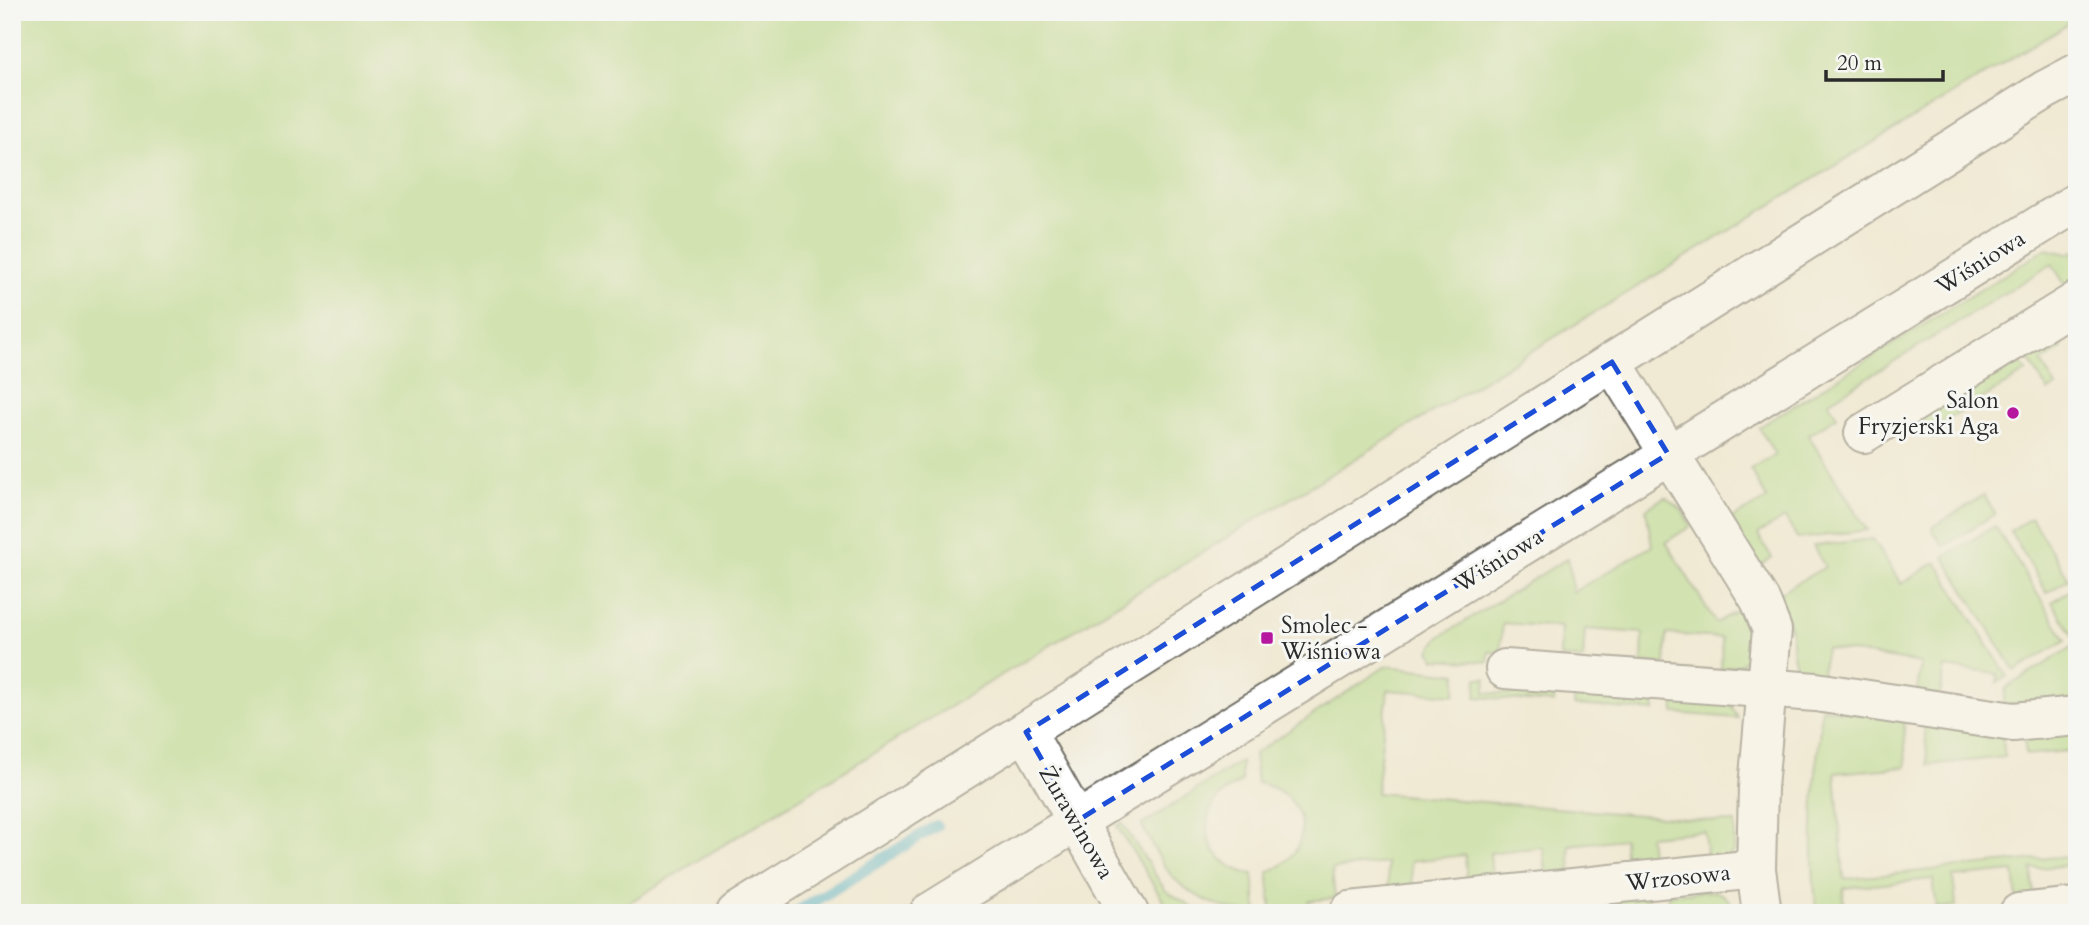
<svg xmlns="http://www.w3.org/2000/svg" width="2089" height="925" viewBox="0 0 2089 925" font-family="Cardo,serif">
	<rect width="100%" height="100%" fill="#f6f6f2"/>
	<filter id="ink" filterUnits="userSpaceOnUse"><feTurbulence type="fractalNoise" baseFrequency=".0143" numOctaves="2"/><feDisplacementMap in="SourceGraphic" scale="14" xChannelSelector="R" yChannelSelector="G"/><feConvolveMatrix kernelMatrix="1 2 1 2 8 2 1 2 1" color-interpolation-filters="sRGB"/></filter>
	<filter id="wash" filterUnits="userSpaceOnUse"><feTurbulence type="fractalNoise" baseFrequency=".00686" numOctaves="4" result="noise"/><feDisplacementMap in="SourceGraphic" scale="28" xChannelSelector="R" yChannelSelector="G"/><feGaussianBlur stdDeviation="1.57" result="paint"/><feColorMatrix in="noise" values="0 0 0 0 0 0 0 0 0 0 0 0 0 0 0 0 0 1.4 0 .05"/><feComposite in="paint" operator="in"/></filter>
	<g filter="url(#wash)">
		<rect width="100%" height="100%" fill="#f0e9d4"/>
		<g fill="#adda87" stroke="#6c8259" stroke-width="2">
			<polygon points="12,12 2077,12 2077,18 612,913 12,913"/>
			<path d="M2046 249 2068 254 2073 251C2080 263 2079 280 2068 289L2052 264 1828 402 1837 417 1808 435 1867 530 1798 539 1785 518 1758 534 1772 558 1759 566 1731 519 1767 499 1750 469 1775 455 1759 427Z"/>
			<polygon points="2055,337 2061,341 2062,349 2041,362 2056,387 2048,391 2024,352"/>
			<polygon points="2017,357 2026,372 1921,436 1912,421"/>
			<polygon points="1984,495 1995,514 1943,546 1932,528"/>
			<polygon points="1665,497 1681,509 1691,526 1666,542 1716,623 1742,607 1753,632 1752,653 1740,665 1721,669 1722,638 1667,634 1665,665 1642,663 1643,633 1585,629 1583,659 1560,657 1561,627 1503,623 1500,652 1489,652 1488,662 1435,659 1430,651 1438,638 1568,558 1573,592 1652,546 1646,509"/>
			<polygon points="2031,518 2069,579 2047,593 2010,531"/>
			<polygon points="1995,526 2066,640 2015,671 1944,557"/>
			<path d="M1873 539 1901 584 1936 562 2007 676 1997 683 1998 674 1945 667 1940 695 1917 692 1921 663 1826 648 1821 677C1788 673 1795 658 1791 632 1789 620 1782 606 1777 594L1825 567 1813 546Z"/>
			<polygon points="2074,588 2077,633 2073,635 2052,602"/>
			<polygon points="2077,644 2077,703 2003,705 2006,688"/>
			<path d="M1386 666 1457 674 1455 695 1388 690 1376 793 1735 823 1734 851 1728 857 1707 861 1704 831 1649 836 1652 866 1626 869 1624 839 1569 845 1571 874 1547 877 1543 847 1490 853 1492 882 1467 885 1465 855 1411 861 1413 891 1389 893 1387 863 1332 869 1335 898 1309 901 1310 912 1272 913 1268 872C1317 855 1311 791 1257 783L1254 754Z"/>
			<polygon points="1477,678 1486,678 1485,693 1515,694 1523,684 1555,685 1554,703 1476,697"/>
			<polygon points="1576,688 1655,695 1654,711 1574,705"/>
			<polygon points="1675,697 1731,705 1738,718 1674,713"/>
			<path d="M1822 708 1904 721 1906 767 1835 773 1844 879 2077 855V864L2031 869 2034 898 2017 900 2014 871 1953 877 1956 906 1937 908 1933 879 1843 888 1845 913H1817C1808 845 1815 776 1822 708Z"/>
			<polygon points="1924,724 2002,735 2005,757 1928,765"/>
			<polygon points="2077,733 2077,750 2026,755 2024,738"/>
			<path d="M1241 761V782C1232 787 1222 792 1215 802 1193 834 1219 870 1253 874L1257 913C1230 913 1192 898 1173 877 1160 863 1151 842 1142 825Z"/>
			<polygon points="1122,823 1165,890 1202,913 1171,913 1117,826"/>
			<path d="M1714 891C1726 895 1731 900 1734 913L1732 906 1669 912 1668 894Z"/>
			<polygon points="1647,896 1648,913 1570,913 1570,904"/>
		</g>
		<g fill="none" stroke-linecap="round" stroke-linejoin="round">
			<polyline stroke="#4db0cc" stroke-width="12" points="795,913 936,826"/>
		</g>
	</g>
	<g filter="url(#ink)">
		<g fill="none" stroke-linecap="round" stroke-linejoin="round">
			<g stroke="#706e66" stroke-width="42">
				<g id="minor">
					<polyline points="1612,362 1760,600 1772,630 1758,788 1756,869 1762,913"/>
					<polyline points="1864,433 2077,301"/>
					<polyline points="1505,669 1816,692 2013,722 2077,716"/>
					<polyline points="1026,732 1129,913"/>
					<polyline points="1350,911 1756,869"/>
					<polyline points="736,913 2045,90 2077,73"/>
					<polyline points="929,913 2077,202"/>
					<polyline points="2019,913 2077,907"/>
				</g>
			</g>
			<use href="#minor" stroke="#fff" stroke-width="38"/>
		</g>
	</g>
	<path d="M0 0H2089V925H0ZM1612 362 1668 454 1077 821 1026 732Z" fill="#f0e9d4" fill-opacity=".55" fill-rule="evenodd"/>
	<path fill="none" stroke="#1d4ed8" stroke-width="5" stroke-dasharray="14 9" stroke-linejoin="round" d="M1612 362 1668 454 1077 821 1026 732Z"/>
	<g fill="#b5179e" stroke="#f6f6f2" stroke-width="2.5">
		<circle cx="2013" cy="413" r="7"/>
		<rect x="1260" y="631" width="14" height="14" rx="3.5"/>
	</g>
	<g text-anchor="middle" stroke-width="6" stroke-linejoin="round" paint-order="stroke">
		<g font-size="23" fill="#2b2b2b" stroke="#f6f6f2">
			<text transform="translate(1980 262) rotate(-32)" y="8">Wiśniowa</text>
			<text transform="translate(1498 560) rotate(-32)" y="8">Wiśniowa</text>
			<text transform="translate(1077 822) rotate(60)" y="8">Żurawinowa</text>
			<text transform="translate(1678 877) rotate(-6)" y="8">Wrzosowa</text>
		</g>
		<g font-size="23" fill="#2b2b2b" stroke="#f6f6f2" text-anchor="end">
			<text x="1999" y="408">Salon<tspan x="1999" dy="26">Fryzjerski Aga</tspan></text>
			<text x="1281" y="633" text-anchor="start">Smolec -<tspan x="1281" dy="26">Wiśniowa</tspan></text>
		</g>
	</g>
	<rect width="2089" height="925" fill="none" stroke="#f6f6f2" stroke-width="42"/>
	<path d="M1826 70v10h117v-10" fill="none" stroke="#2b2b2b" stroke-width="3.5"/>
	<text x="1837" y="70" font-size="21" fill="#2b2b2b" stroke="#f6f6f2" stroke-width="5" paint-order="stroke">20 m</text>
</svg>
